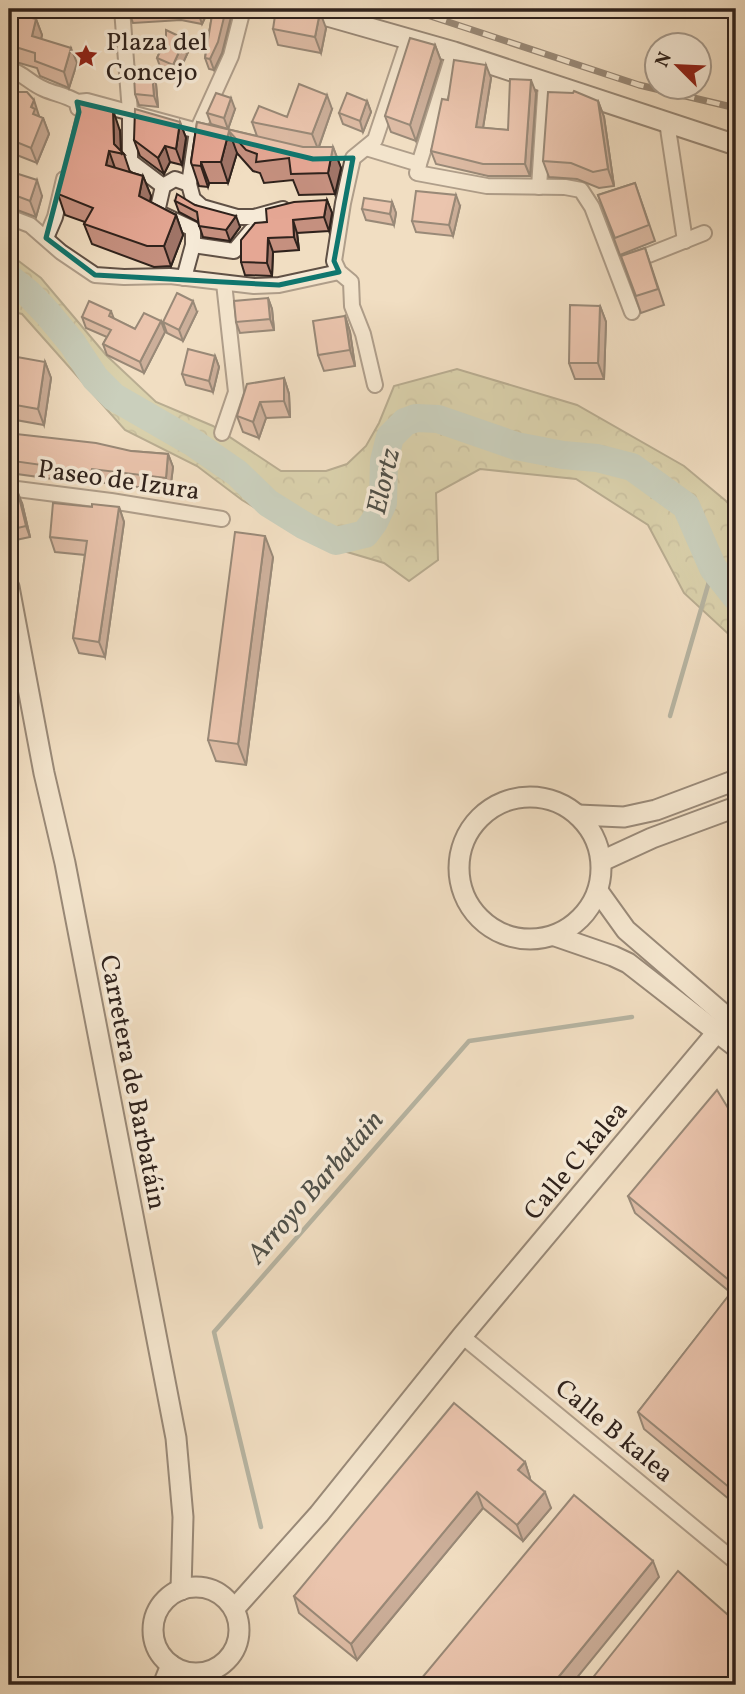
<svg xmlns="http://www.w3.org/2000/svg" width="745" height="1694" viewBox="0 0 745 1694" font-family="Vollkorn,serif">
	<defs>
		<pattern id="forest-crowns" width="20" height="18" patternUnits="userSpaceOnUse" patternTransform="scale(1.75)"><rect width="20" height="18" fill="#bec090"/><path d="M2 6a3 3 0 1 1 6 0M12 15a3 3 0 1 1 6 0" fill="none" stroke="#9b9c75"/></pattern>
	</defs>
	<rect width="100%" height="100%" fill="#f1dec2"/>
	<filter id="stains"><feTurbulence type="fractalNoise" baseFrequency=".00286" numOctaves="4"/><feColorMatrix values="0 0 0 0 .2 0 0 0 0 .09 0 0 0 0 .02 0 0 0 .5 -.17"/></filter>
	<radialGradient id="worn" r=".72"><stop offset=".6" stop-color="#630" stop-opacity="0"/><stop offset="1" stop-color="#630" stop-opacity=".3"/></radialGradient>
	<polygon fill="url(#forest-crowns)" stroke="#767156" stroke-width="2" points="12,256 41,278 106,355 156,402 213,426 281,471 326,471 347,464 366,446 379,423 394,386 457,369 577,405 684,466 726,501 736,512 736,641 684,593 648,525 576,479 480,469 436,493 438,560 409,581 384,563 310,541 242,500 197,466 125,430 22,314 9,311 9,257"/>
	<g fill="none" stroke-linecap="round" stroke-linejoin="round">
		<g stroke="#707e77" stroke-width="4.5">
			<polyline points="670,716 713,568"/>
			<polyline points="261,1527 214,1332 469,1041 632,1017"/>
		</g>
		<polyline stroke="#9bbcb3" stroke-width="28" points="9,278 28,293 48,314 72,343 95,378 114,397 192,442 237,473 268,503 305,526 336,541 365,534 374,522 383,503 384,461 390,437 405,422 416,418 438,419 516,446 563,455 597,458 632,467 686,506 713,568 736,597"/>
		<g stroke="#605146" stroke-width="18">
			<g id="street">
				<polyline points="122,9 130,112 130,161 163,186"/>
				<polyline points="243,9 231,56 197,131 189,184 193,199 202,207 237,217 254,217 283,209"/>
				<path d="M9 69C23 73 31 84 44 89 55 94 66 95 77 102L78 108"/>
				<polyline points="77,102 87,101 205,133"/>
				<polyline points="667,122 685,241"/>
				<polyline points="366,148 419,164 417,173 487,186 565,187 581,190 592,207 632,312"/>
				<polyline points="419,164 454,52"/>
				<polyline points="539,187 546,81"/>
				<polyline points="9,217 30,225 61,252 95,275 124,277 170,276 254,286 279,285 339,272"/>
				<polyline points="46,238 55,217 64,179"/>
				<polyline points="193,245 234,251 251,231"/>
				<polyline points="631,262 704,233"/>
				<polyline points="184,278 193,245 193,229 157,212 163,186 175,179 189,184"/>
				<polyline points="375,385 363,334 352,306 351,282 339,272 334,261 343,203 353,158 375,140 409,38"/>
				<polyline points="222,433 236,392 224,283"/>
				<polyline points="9,488 111,501 222,519"/>
				<polyline points="462,1336 736,1562"/>
			</g>
		</g>
		<g stroke="#2f221c" stroke-width="23">
			<g id="secondary">
				<polyline points="303,9 454,52 736,145"/>
				<polyline points="9,587 44,773 65,863 176,1438 183,1517 181,1590"/>
				<circle cx="530" cy="868" r="71"/>
				<polyline points="578,815 624,817 656,810 736,780"/>
				<polyline points="602,861 652,838 736,807"/>
				<polyline points="598,891 626,930 736,1025"/>
				<polyline points="555,936 613,956 628,963 736,1047"/>
				<circle cx="196" cy="1630" r="43"/>
				<polyline points="235,1608 319,1514 462,1336 728,1019"/>
				<polyline points="163,1685 171,1665"/>
			</g>
		</g>
		<use href="#street" stroke="#f6ead7" stroke-width="14"/>
		<use href="#secondary" stroke="#f6ead7" stroke-width="19"/>
		<g stroke="#2f221c" stroke-width="7">
			<polyline id="rail" points="409,9 639,85 736,108"/>
		</g>
		<use href="#rail" stroke="#f6ead7" stroke-width="4.5" stroke-dasharray="13" stroke-linecap="butt"/>
	</g>
	<g fill="#c5907f" stroke="#2f221c" stroke-width="2">
		<polygon points="128,9 209,9 202,24 181,20 133,23"/>
		<polygon points="213,9 233,9 222,53 214,70 209,69 205,58"/>
		<polygon points="9,12 36,19 42,35 41,39 77,63 69,88 40,76 37,68 9,60"/>
		<polygon points="326,28 321,53 278,45 273,29"/>
		<polygon points="166,39 185,39 189,50 177,76 161,69 157,58"/>
		<polygon points="435,45 441,61 416,141 391,132 385,116"/>
		<polygon points="152,73 156,84 158,107 139,105 135,94"/>
		<polygon points="9,76 10,80 9,87 39,116 39,117 43,118 49,134 37,163 9,152"/>
		<polygon points="491,78 483,128 508,130 536,93 530,176 488,176 436,164 431,151 448,100"/>
		<polygon points="367,101 371,112 363,132 343,124 339,113"/>
		<polygon points="598,101 604,117 614,186 599,188 577,179 549,177 543,161"/>
		<polygon points="235,109 228,129 211,124 207,113"/>
		<polygon points="332,109 319,147 333,147 341,168 335,194 299,195 293,180 264,183 260,173 253,171 237,153 228,183 209,183 208,187 199,186 191,162 197,122 257,136 252,122"/>
		<polygon points="180,122 186,138 182,165 170,162 164,174 140,156 134,140"/>
		<polygon points="120,131 121,151 124,154 130,172 143,176 151,196 150,202 176,215 183,235 171,266 154,267 92,244 84,224 85,222 65,215 58,194"/>
		<polygon points="9,171 42,196 36,217 12,208 9,208"/>
		<polygon points="635,183 655,241 620,255 598,195"/>
		<polygon points="327,200 332,213 329,231 297,233 299,250 273,252 272,276 245,275 241,262 267,222"/>
		<polygon points="175,201 195,205 240,227 230,241 203,237 198,222 179,212"/>
		<polygon points="392,202 396,213 394,225 366,220 362,209"/>
		<polygon points="460,206 453,236 416,232 412,221"/>
		<polygon points="645,248 664,305 641,313 621,256"/>
		<polygon points="268,298 272,309 274,330 240,333 236,322"/>
		<polygon points="600,306 606,322 604,379 575,379 569,363"/>
		<polygon points="111,311 114,319 135,329 161,321 165,332 144,373 107,355 103,344 107,337 86,328 82,317"/>
		<polygon points="197,312 183,341 167,333 163,322"/>
		<polygon points="345,316 350,332 355,366 324,371 318,355"/>
		<polygon points="215,356 219,367 213,392 186,385 182,374"/>
		<polygon points="45,362 51,378 44,425 16,420 10,404"/>
		<polygon points="284,378 289,394 290,417 266,418 259,438 243,432 237,416"/>
		<polygon points="131,451 168,454 173,467 170,491 97,482 96,485 17,474 13,461"/>
		<polygon points="9,495 22,503 30,537 11,541 9,535"/>
		<polygon points="92,507 119,507 124,522 105,657 79,653 73,638 85,555 55,552 50,537"/>
		<polygon points="273,557 246,765 216,761 208,740"/>
		<polygon points="736,1121 736,1505 644,1429 638,1412 731,1293 635,1213 628,1196"/>
		<polygon points="525,1462 530,1478 530,1479 551,1508 523,1541 483,1508 357,1660 299,1613 294,1596"/>
	</g>
	<g fill="#a07568" stroke="#2f221c" stroke-width="2">
		<polygon points="197,9 209,9 202,24"/>
		<polygon points="226,9 233,9 222,53 214,70 210,59"/>
		<polygon points="320,12 326,28 321,53 315,37"/>
		<polygon points="36,19 42,35 38,51 32,36"/>
		<polygon points="185,39 189,50 177,76 173,65"/>
		<polygon points="435,45 441,61 416,141 410,125"/>
		<polygon points="71,48 77,63 69,88 64,72"/>
		<polygon points="486,65 491,78 481,140 476,127"/>
		<polygon points="152,73 156,84 158,107 154,96"/>
		<polygon points="531,80 536,93 530,176 525,164"/>
		<polygon points="327,95 332,109 318,149 312,134"/>
		<polygon points="231,98 235,109 228,129 224,118"/>
		<polygon points="34,100 39,116 39,118 43,118 49,134 37,163 31,148 31,107"/>
		<polygon points="367,101 371,112 363,132 360,121"/>
		<polygon points="598,101 604,117 614,186 608,169"/>
		<polygon points="113,110 120,131 121,153 114,144"/>
		<polygon points="180,122 186,138 182,165 176,149"/>
		<polygon points="229,131 237,153 228,183 221,162"/>
		<polygon points="165,146 170,162 164,174 158,158"/>
		<polygon points="333,147 341,168 335,194 328,173"/>
		<polygon points="109,151 116,171 106,165"/>
		<polygon points="201,162 209,183 208,187 201,166"/>
		<polygon points="143,176 151,196 147,217 139,196"/>
		<polygon points="37,180 42,196 36,217 30,201"/>
		<polygon points="456,195 460,206 453,236 449,225"/>
		<polygon points="327,200 332,213 329,231 324,217"/>
		<polygon points="392,202 396,213 394,225 390,214"/>
		<polygon points="176,215 183,235 171,266 164,246"/>
		<polygon points="236,216 240,227 230,241 226,230"/>
		<polygon points="293,220 297,233 299,250 294,237"/>
		<polygon points="268,238 273,252 272,276 267,263"/>
		<polygon points="268,298 272,309 274,330 270,319"/>
		<polygon points="193,301 197,312 183,341 179,330"/>
		<polygon points="600,306 606,322 604,379 598,363"/>
		<polygon points="345,316 350,332 355,366 350,350"/>
		<polygon points="161,321 165,332 144,373 140,362"/>
		<polygon points="215,356 219,367 213,392 209,381"/>
		<polygon points="45,362 51,378 44,425 38,409"/>
		<polygon points="284,378 289,394 290,417 284,401"/>
		<polygon points="260,402 266,418 259,438 253,422"/>
		<polygon points="168,454 173,467 170,491 166,478"/>
		<polygon points="92,469 97,482 96,485 91,472"/>
		<polygon points="18,493 22,503 30,537 26,526"/>
		<polygon points="119,507 124,522 105,657 99,642"/>
		<polygon points="265,536 273,557 246,765 238,744"/>
		<polygon points="525,1462 530,1478 524,1486 518,1470"/>
		<polygon points="477,1492 483,1508 357,1660 351,1644"/>
		<polygon points="545,1492 551,1508 523,1541 517,1525"/>
		<polygon points="653,1561 659,1577 571,1685 552,1685"/>
	</g>
	<g fill="#e5a794" stroke="#2f221c" stroke-width="2">
		<polygon points="213,9 226,9 218,42 210,59 205,58"/>
		<polygon points="276,9 304,9 320,12 315,37 273,29"/>
		<polygon points="9,12 36,19 32,36 71,48 64,72 35,61 35,53 9,45"/>
		<polygon points="166,30 185,39 173,65 157,58 166,39"/>
		<polygon points="410,38 435,45 410,125 385,116"/>
		<polygon points="454,60 486,65 476,127 508,130 510,79 531,80 525,164 483,164 431,151 442,99 448,100"/>
		<polygon points="152,73 154,96 135,94 134,75"/>
		<polygon points="299,84 327,95 312,134 252,122 259,106 287,117"/>
		<polygon points="9,87 17,92 27,92 34,100 31,107 35,109 33,114 43,118 31,148 9,139"/>
		<polygon points="574,91 598,101 608,169 593,172 571,163 543,161 548,92 573,93"/>
		<polygon points="216,93 231,98 224,118 207,113"/>
		<polygon points="347,93 367,101 360,121 339,113"/>
		<polygon points="79,103 113,110 114,144 124,154 109,151 106,165 143,176 139,196 176,215 164,246 147,246 84,224 93,208 58,194"/>
		<polygon points="135,109 180,122 176,149 165,146 158,158 134,140"/>
		<polygon points="197,122 303,147 333,147 328,173 291,174 289,158 256,162 257,154 246,150 229,131 221,162 201,162 201,166 192,165 191,162"/>
		<polygon points="9,171 37,180 30,201 9,193"/>
		<polygon points="635,183 649,225 615,238 598,195"/>
		<polygon points="416,191 456,195 449,225 412,221"/>
		<polygon points="177,194 195,205 236,216 226,230 199,226 197,212 175,201"/>
		<polygon points="364,198 392,202 390,214 362,209"/>
		<polygon points="327,200 324,217 293,220 294,237 268,238 267,263 241,262 241,240 255,223 267,222 266,209 294,202"/>
		<polygon points="645,248 658,289 636,296 621,256"/>
		<polygon points="177,293 193,301 179,330 163,322"/>
		<polygon points="268,298 270,319 236,322 234,301"/>
		<polygon points="89,301 111,311 109,316 135,329 144,313 161,321 140,362 103,344 111,330 82,317"/>
		<polygon points="570,305 600,306 598,363 569,363"/>
		<polygon points="345,316 350,350 318,355 313,321"/>
		<polygon points="188,349 215,356 209,381 182,374"/>
		<polygon points="17,357 45,362 38,409 10,404"/>
		<polygon points="284,378 284,401 260,402 253,422 237,416 247,384"/>
		<polygon points="16,434 96,443 131,451 168,454 166,478 92,469 91,472 13,461"/>
		<polygon points="18,493 26,526 9,530 9,495"/>
		<polygon points="53,503 92,507 92,504 119,507 99,642 73,638 87,541 50,537"/>
		<polygon points="235,532 265,536 238,744 208,740"/>
		<polygon points="717,1090 736,1121 736,1493 638,1412 736,1286 628,1196"/>
		<polygon points="454,1403 525,1462 518,1470 545,1492 517,1525 477,1492 351,1644 294,1596"/>
		<polygon points="574,1495 653,1561 552,1685 416,1685"/>
		<polygon points="678,1571 736,1622 736,1685 587,1685"/>
	</g>
	<path d="M0 0H745V1694H0ZM77 102 313 159 353 158 334 261 339 272 279 285 95 275 46 238 79 112Z" fill="#f1dec2" fill-opacity=".55" fill-rule="evenodd"/>
	<path fill="none" stroke="#0f766e" stroke-width="5" stroke-linejoin="round" d="M77 102 313 159 353 158 334 261 339 272 279 285 95 275 46 238 79 112Z"/>
	<defs>
		<g id="sight-bare" transform="scale(1.89)"><path d="M0-6L1.8-2.2L6-1.7L2.9 1.2L3.7 5.4L0 3.3L-3.7 5.4L-2.9 1.2L-6-1.7L-1.8-2.2Z" fill="#8f2418" stroke="#f6ead7" stroke-width="2.5" paint-order="stroke"/></g>
	</defs>
	<g fill-rule="evenodd">
		<use href="#sight-bare" x="86" y="56"/>
	</g>
	<g text-anchor="middle" stroke-width="7" stroke-linejoin="round" paint-order="stroke">
		<g font-size="26" fill="#2f221c" stroke="#f6ead7" text-anchor="start">
			<text x="106" y="50">Plaza del<tspan x="106" dy="30">Concejo</tspan></text>
		</g>
		<g font-size="26" fill="#2f221c" stroke="#f6ead7">
			<text transform="translate(119 479) rotate(8)" y="9">Paseo de Izura</text>
			<text transform="translate(134 1082) rotate(79)" y="9">Carretera de Barbatáin</text>
			<text transform="translate(575 1160) rotate(-50)" y="9">Calle C kalea</text>
			<text transform="translate(615 1430) rotate(40)" y="9">Calle B kalea</text>
		</g>
		<g font-size="28" font-style="italic" fill="#4f5049" stroke="#f6ead7">
			<text transform="translate(382 481) rotate(-77)" y="10">Elortz</text>
			<text transform="translate(314 1186) rotate(-49)" y="10">Arroyo Barbatain</text>
		</g>
	</g>
	<rect width="745" height="1694" fill="none" stroke="#f1dec2" stroke-width="35"/>
	<rect x="10" y="10" width="724" height="1673" fill="none" stroke="#2f221c" stroke-width="3.5"/>
	<rect x="18" y="18" width="710" height="1659" fill="none" stroke="#2f221c" stroke-width="2"/>
	<g transform="translate(678 66) rotate(294)"><circle r="33" fill="#f6ead7" stroke="#a69a8c" stroke-width="2"/>
	<path d="M0-5L12 26L0 18L-12 26Z" fill="#8f2418"/>
	<text y="-10" font-size="19" font-weight="bold" text-anchor="middle" fill="#2f221c">N</text>
	</g>
	<rect width="100%" height="100%" filter="url(#stains)"/>
	<rect width="100%" height="100%" fill="url(#worn)"/>
</svg>
